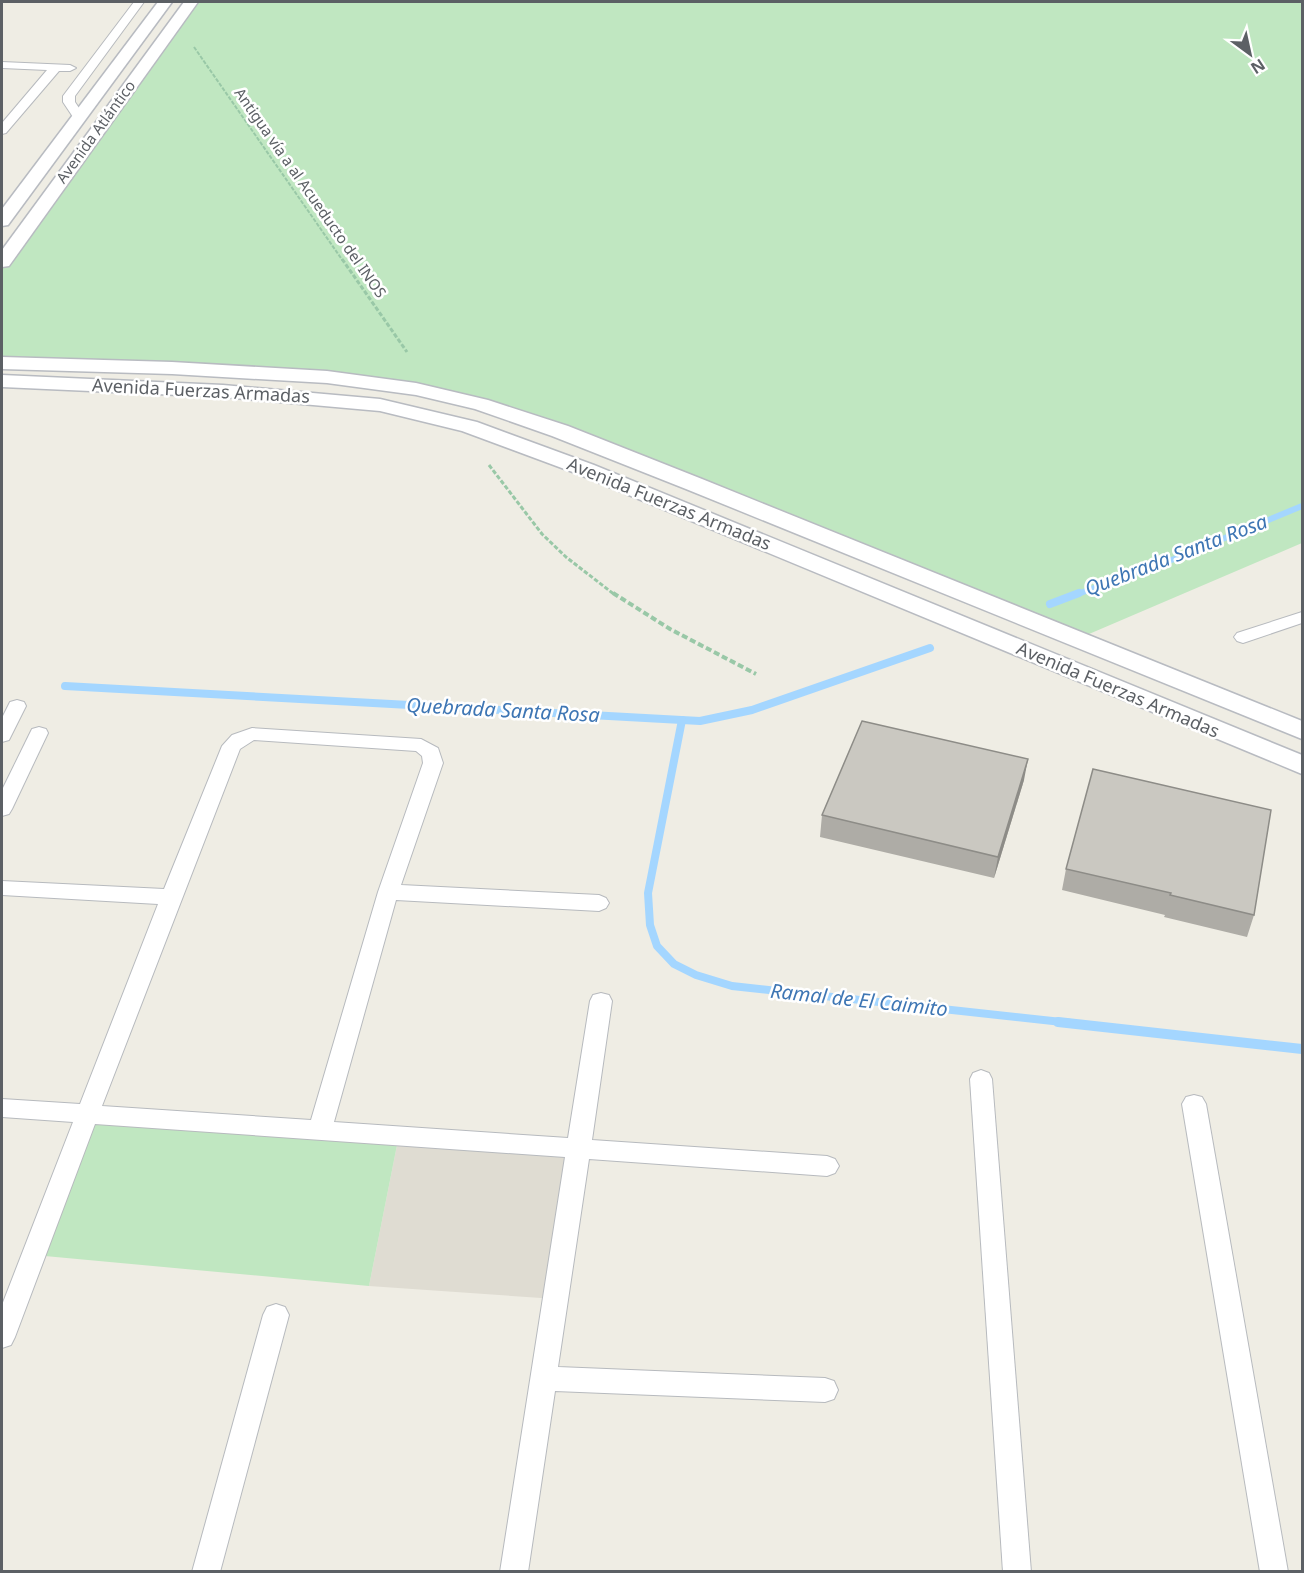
<svg xmlns="http://www.w3.org/2000/svg" width="1304" height="1573" viewBox="0 0 1304 1573" font-family="'Noto Sans',sans-serif">
	<rect width="100%" height="100%" fill="#efede4"/>
	<polygon fill="#dfdcd2" points="399,1135 579,1148 556,1299 369,1286"/>
	<g fill="#c0e7c1">
		<polygon points="191,2 1302,2 1302,543 1075,640 694,484 416,389 172,368 2,363 2,262"/>
		<polygon points="88,1114 399,1135 369,1286 34,1255"/>
	</g>
	<g fill="none" stroke-linecap="round" stroke-linejoin="round">
		<polyline stroke="#a4d6ff" stroke-width="6" points="1075,595 1174,559 1302,506"/>
		<g stroke="#a4d6ff" stroke-width="8">
			<polyline points="1050,604 1079,593"/>
			<polyline points="65,686 700,721 752,710 930,648"/>
			<polyline points="682,720 648,893 650,925 657,946 674,964 696,975 732,986 1071,1023"/>
		</g>
		<polyline stroke="#a4d6ff" stroke-width="10" points="1058,1022 1302,1049"/>
		<g stroke="#b7babe" stroke-width="2">
			<g id="street">
				<polygon points="134,2 144,2 75,96 75,102 85,117 79,121 75,120 63,102 63,96"/>
				<polygon points="2,62 70,65 76,68 70,71 59,71 6,133 2,134 2,123 47,70 2,68"/>
				<polygon points="1302,612 1302,623 1243,643 1237,641 1234,637 1237,633"/>
				<polygon points="17,700 24,702 26,706 9,740 2,742 2,718 10,702"/>
				<polygon points="39,727 46,729 48,733 12,809 9,814 2,816 2,790 30,733 32,729"/>
				<path d="M252 728 421 739 438 748 443 763 401 885 599 895 606 898 609 903 606 908 599 911 396 900 334 1122 568 1138 590 1001 593 995 601 993 609 995 612 1001 592 1140 827 1156 835 1159 839 1166 835 1173 827 1176 589 1159 558 1367 825 1378 834 1381 838 1390 834 1399 825 1402 555 1391 528 1572H500L565 1157 95 1124 15 1337 11 1345 2 1348V1305L73 1122 2 1117V1099L80 1104 158 904 2 895V881L164 889 222 746 232 735ZM254 740 416 751 422 756 423 763 378 892 311 1120 102 1106 240 749Z"/>
				<polygon points="981,1070 989,1073 992,1079 1031,1572 1003,1572 970,1079 973,1073"/>
				<polygon points="1194,1095 1202,1097 1206,1104 1288,1572 1260,1572 1182,1104 1186,1097"/>
				<polygon points="276,1304 285,1307 289,1315 220,1572 192,1572 263,1315 267,1307"/>
			</g>
		</g>
		<g stroke="#b8bbc1" stroke-width="3">
			<g id="secondary">
				<polygon points="158,2 172,2 8,225 2,226 2,209"/>
				<polygon points="184,2 198,2 9,266 2,267 2,250"/>
				<polygon points="2,357 172,362 327,371 416,383 488,400 568,426 702,479 1302,721 1302,739 686,489 552,436 475,409 416,395 327,383 172,374 2,369"/>
				<polygon points="2,375 223,385 380,399 477,422 594,465 1302,755 1302,774 578,474 462,431 380,411 223,397 2,387"/>
			</g>
		</g>
		<polyline stroke="#99c8a7" stroke-width="2" stroke-dasharray="4 1.5" stroke-linecap="butt" points="194,47 343,261"/>
		<g stroke="#99c8a7" stroke-width="3" stroke-dasharray="4.5 2" stroke-linecap="butt">
			<polyline points="342,259 407,352"/>
			<polyline points="489,465 542,534 566,557 615,595"/>
		</g>
		<polyline stroke="#99c8a7" stroke-width="4" stroke-dasharray="6 3" stroke-linecap="butt" points="613,593 670,629 756,674"/>
		<use href="#street" fill="#fff" fill-rule="evenodd"/>
		<use href="#secondary" fill="#fff" fill-rule="evenodd"/>
	</g>
	<g fill="#aeaca6">
		<polygon points="1024,780 994,878 820,837 822,815"/>
		<polygon points="1271,810 1254,915 1247,937 1164,917 1165,915 1062,890 1066,869"/>
	</g>
	<polygon fill="#8d8c87" points="1028,759 1024,780 994,878 998,857"/>
	<g fill="#cac8c1" stroke="#8d8c87" stroke-width="1.5">
		<polygon points="862,721 1028,759 998,857 822,815"/>
		<polygon points="1093,769 1271,810 1254,915 1170,895 1171,893 1066,869"/>
	</g>
	<g text-anchor="middle" stroke-width="5" stroke-linejoin="round" paint-order="stroke">
		<g font-size="15" fill="#5c6065" stroke="#fff">
			<text transform="translate(96 132) rotate(-54)" y="5">Avenida Atlántico</text>
			<text transform="translate(310 193) rotate(55)" y="5">Antigua vía a al Acueducto del INOS</text>
		</g>
		<g font-size="18" fill="#5c6065" stroke="#fff">
			<text transform="translate(201 391) rotate(3)" y="6">Avenida Fuerzas Armadas</text>
			<text transform="translate(669 504) rotate(22)" y="6">Avenida Fuerzas Armadas</text>
			<text transform="translate(1118 690) rotate(23)" y="6">Avenida Fuerzas Armadas</text>
		</g>
		<g font-size="20" font-style="italic" fill="#3e76b4" stroke="#fff">
			<text transform="translate(1176 555) rotate(-21)" y="7">Quebrada Santa Rosa</text>
			<text transform="translate(503 710) rotate(3)" y="7">Quebrada Santa Rosa</text>
			<text transform="translate(859 1000) rotate(6)" y="7">Ramal de El Caimito</text>
		</g>
	</g>
	<rect width="1304" height="1573" fill="none" stroke="#5c6065" stroke-width="6"/>
	<g transform="translate(1250 54) rotate(147)" stroke="#ffffff" stroke-width="4.5" paint-order="stroke">
	<path d="M0-4.5L10 22L0 15L-10 22Z" fill="#5c6065"/>
	<text y="-9" font-size="16" font-weight="bold" text-anchor="middle" fill="#5c6065">N</text>
	</g>
</svg>
